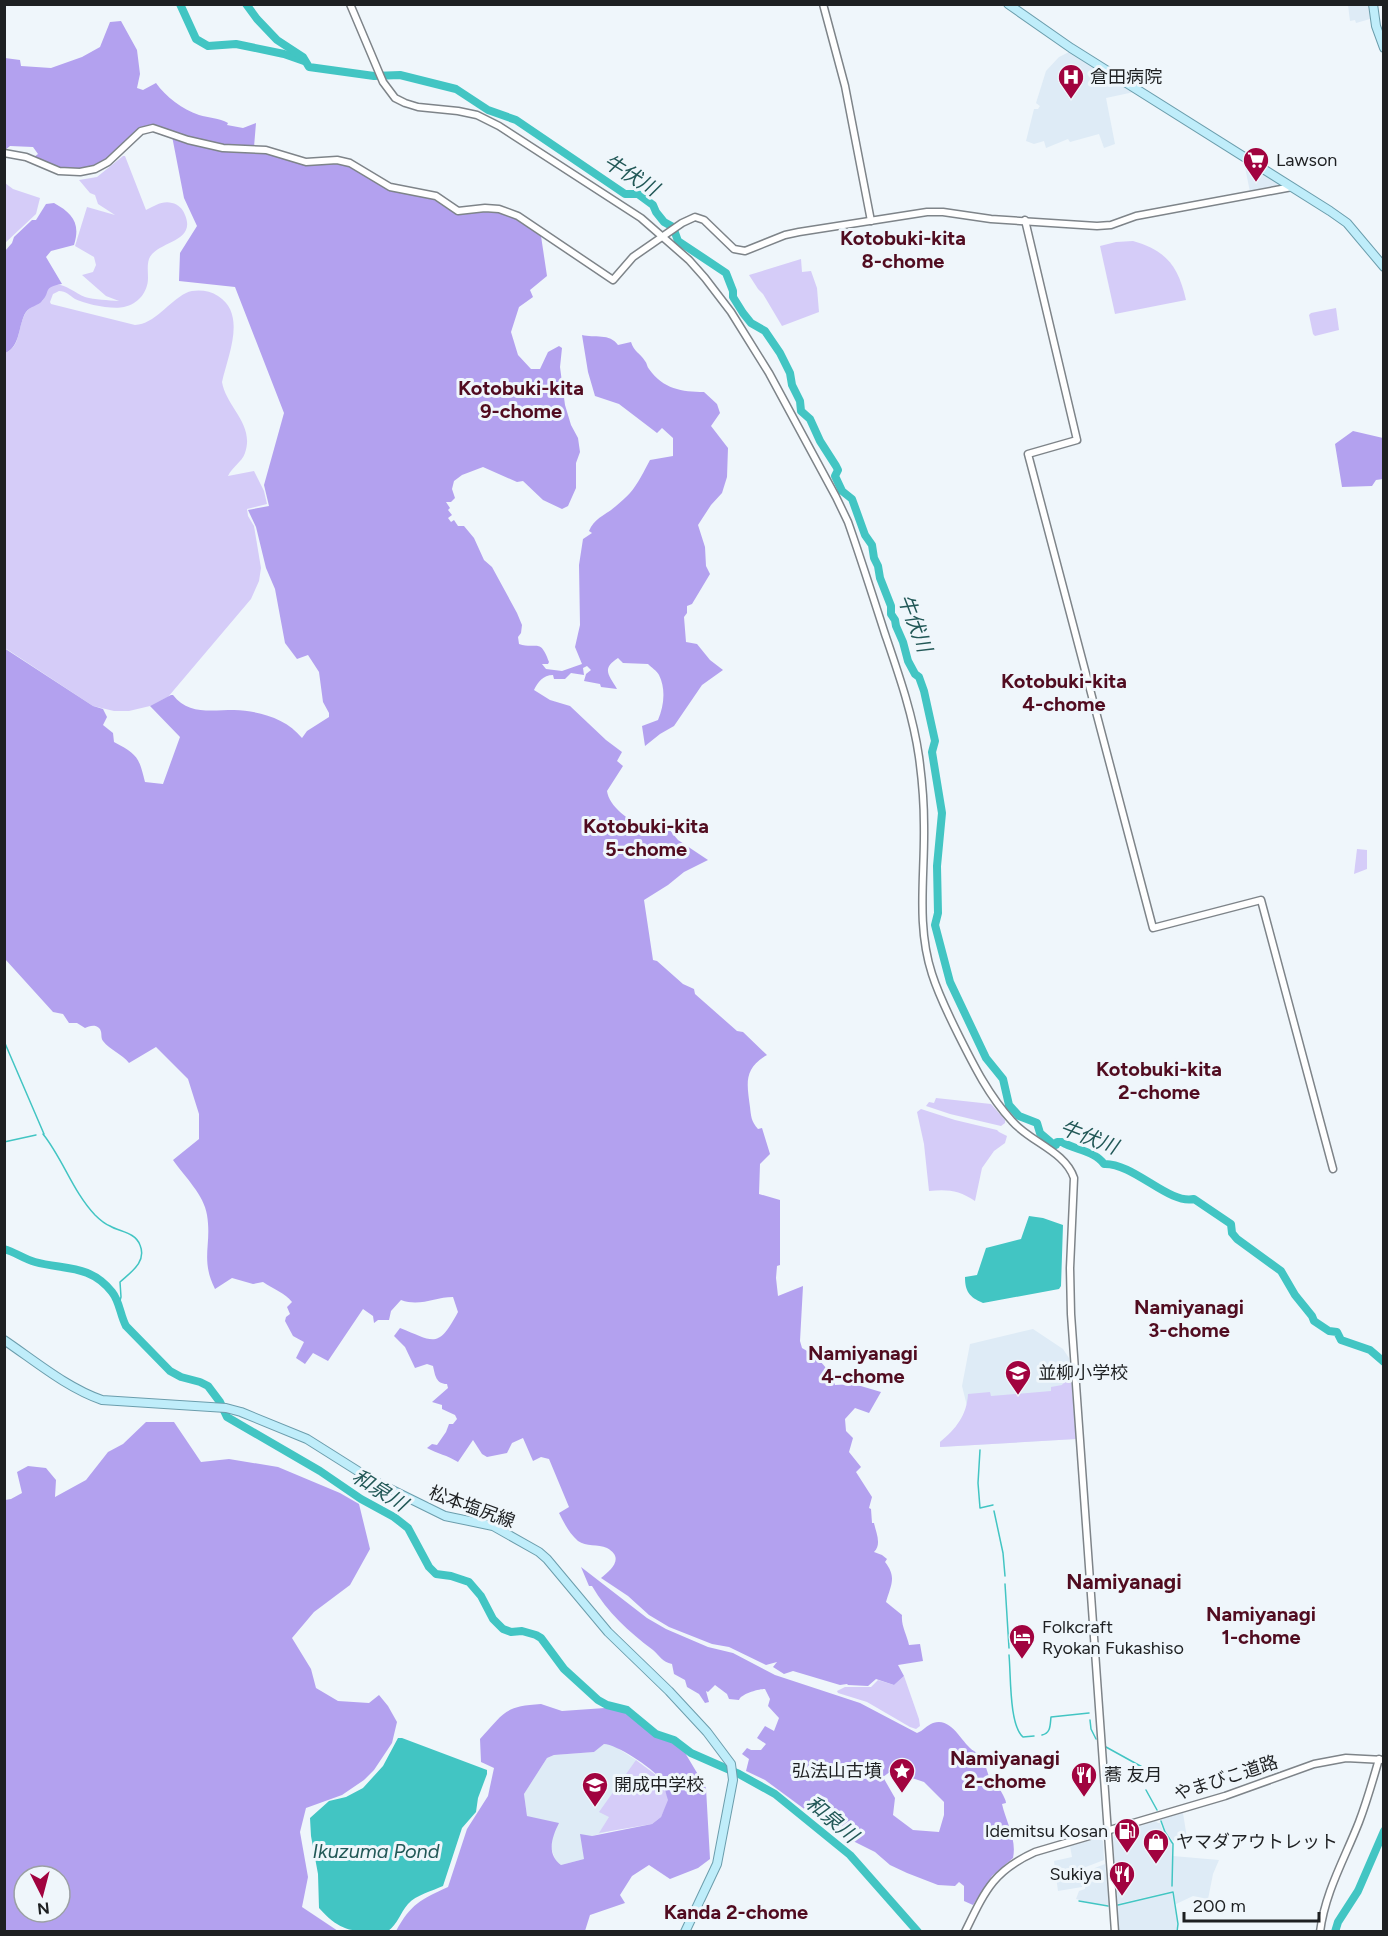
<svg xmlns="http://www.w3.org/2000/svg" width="1388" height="1936" viewBox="0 0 1388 1936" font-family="Figtree,'Noto Sans JP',sans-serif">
	<rect width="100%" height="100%" fill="#eff6fb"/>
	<g fill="#deebf6">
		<polygon points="1348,5 1370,5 1370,19 1356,23 1355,20 1350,21"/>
		<polygon points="1071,51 1134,92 1106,98 1115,144 1104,148 1099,134 1070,142 1068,139 1046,148 1044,141 1034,144 1026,141 1034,109 1038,109 1040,106 1036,103 1046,71 1059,57"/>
		<polygon points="1245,161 1282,184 1283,186 1250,192 1244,162"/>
		<polygon points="1033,1329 1063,1349 1069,1358 1076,1439 940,1447 940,1442 951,1434 963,1416 967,1406 962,1386 970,1344"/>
		<polygon points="604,1744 611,1744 636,1760 661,1817 592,1836 584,1859 561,1865 556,1861 551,1848 553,1835 527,1816 524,1794 547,1758 554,1755 594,1752"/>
		<polygon points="1183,1813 1187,1838 1173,1841 1166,1832 1161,1819"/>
		<polygon points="1156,1821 1158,1823 1160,1823 1163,1831 1171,1841 1173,1856 1219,1860 1213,1874 1208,1899 1193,1896 1176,1904 1173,1891 1117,1904 1113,1837 1117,1833"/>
		<polygon points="1099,1838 1103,1841 1104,1860 1083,1868 1082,1887 1058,1891 1054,1861 1072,1857 1070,1846"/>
		<polygon points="1105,1864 1109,1905 1094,1904 1076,1899 1079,1891 1085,1889 1087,1871"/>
		<polygon points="1172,1893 1178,1924 1176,1931 1119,1931 1117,1906"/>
	</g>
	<g fill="#d5ccf8">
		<path d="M123 156H125L146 210C154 206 163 200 172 203 178 204 183 209 185 215 197 243 156 241 149 259 147 265 148 272 148 278 148 292 138 304 124 307 112 310 85 304 75 299 69 295 66 291 59 291L53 294 50 302 51 304 135 325C155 324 168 302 186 293 195 289 209 290 218 296 247 314 228 355 222 382 226 407 255 424 245 453 242 462 232 467 228 476L254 471 264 491 267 504 247 509 248 516 254 526 261 568 259 581 251 599 168 697 150 706 129 711H114L93 706 5 648V353C22 347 17 324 27 311 31 306 38 304 43 300 50 270 70 291 85 297 95 300 108 300 119 301L106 296 82 275 93 272 96 265 94 257 75 246 87 207 115 215 98 204 95 195 90 193 79 180 97 177Z"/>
		<polygon points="5,183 13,189 40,198 36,214 5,243"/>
		<path d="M1133 241C1167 251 1178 266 1186 300L1115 314 1100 246 1116 242Z"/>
		<polygon points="801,259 802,272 811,271 817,288 819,312 782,326 763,294 758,289 749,275"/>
		<polygon points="1336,308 1339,330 1315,336 1313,334 1309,315 1311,313"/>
		<polygon points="1357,849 1367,850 1367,869 1354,874"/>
		<polygon points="936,1098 991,1104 1005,1120 1005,1123 1001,1126 950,1114 926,1106 929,1102 934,1103"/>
		<path d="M921 1109 955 1120 997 1130 999 1132 1007 1136 1005 1143 994 1151 982 1168 975 1201C959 1190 947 1189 929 1191L924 1144 917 1112Z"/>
		<path d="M1066 1378H1071L1076 1439 940 1447V1442C956 1429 967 1415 968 1394L990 1392 991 1396 1051 1391V1387L1062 1385Z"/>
		<polygon points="904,1676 919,1719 920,1726 916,1729 910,1727 867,1702 838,1693 837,1691 845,1687 871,1687 878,1680 894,1685"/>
		<polygon points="636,1760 660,1778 669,1800 661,1817 652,1824 599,1833 609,1817 599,1812"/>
	</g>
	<g fill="#b3a1ef" fill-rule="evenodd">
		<path d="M121 21 137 50 140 74 137 88 143 90 156 83C166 97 182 109 199 115 209 118 219 118 228 123L227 125 243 128 256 123 254 147 225 146 150 126C140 127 134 135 127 141 108 159 88 176 60 169 51 166 42 161 34 157L38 154 33 147 10 146 5 150V58L20 60 21 66 51 68 82 57 100 47 110 22Z"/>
		<path d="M172 136 265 153 303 164 332 162 349 165 389 190 431 198 460 214 482 211 508 214 526 224 541 236 547 276 530 290 533 297 519 307 511 332 518 355 531 369H540L548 352 559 346 562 348 560 367 565 405 571 425 578 438 580 452 576 463V488L568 506 562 509 543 500 523 481 517 482 483 467 462 475 454 481 452 489 455 498 451 502H446L450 508 448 510 452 515 448 518 451 522 454 520 458 526H464L474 538 484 560 492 567 517 613 522 625 521 633 518 637 519 644C537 650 540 637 549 662L548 664H542L546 669 562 671 582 664 575 647 580 625 579 565 583 539 592 533 589 531C594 518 606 515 616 506 621 502 626 497 630 493 638 484 644 471 650 460L673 456V438L662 428 657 433 619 404 595 396 588 372 582 335C594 338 610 333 618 345L631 342C634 352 640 353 645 361 647 363 647 367 649 369 663 389 682 392 704 392L717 404 720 413 711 426 728 448 727 477 722 493 711 505 698 525 705 547 706 566 710 574 692 604 687 606V613L684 617 686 642 697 644 710 660 723 670 702 685 674 726 660 734 645 746 642 726 658 720C664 706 666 689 659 675 657 671 651 667 648 664L623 663 618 658C601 669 609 675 617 689L601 687 600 684 584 681 586 674 591 670 587 666 583 668 584 675 571 673 565 679H554L553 675C543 675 538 682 534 690L550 700 570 706 606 740 622 752 617 761 623 766 607 791C609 806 629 822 644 825 652 827 660 827 668 828L678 840 708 860 684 872 668 885 644 900 653 960 657 961 683 984 694 989 695 994 737 1031 743 1032 767 1055C743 1069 747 1084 750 1107 751 1116 751 1121 758 1129L762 1128 770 1154 760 1164 759 1194 780 1200V1265L777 1266 776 1278 778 1296 803 1286 800 1341 802 1348C817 1356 830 1369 835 1385L854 1384 881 1392 869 1413 855 1408 845 1419 846 1431 853 1438 849 1452 861 1467 856 1472 872 1497 869 1508 871 1509 872 1523H874C876 1533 882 1544 874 1552L882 1555 887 1559 885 1562C897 1577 891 1585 886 1602L902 1615C901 1626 907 1635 909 1645L920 1644 923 1661 898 1665 904 1676 894 1685 876 1679 868 1686 848 1685 847 1684 840 1685 793 1671 784 1674 773 1667 777 1662 766 1665 729 1647 712 1644 669 1627 649 1615 628 1596 601 1578C611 1570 625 1558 607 1548 598 1544 586 1547 578 1541 569 1533 564 1523 559 1513L569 1507 549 1459 541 1457 533 1461 523 1438 512 1443 507 1453 487 1457 482 1454 473 1440 458 1462C447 1455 438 1454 427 1448L432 1444 437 1445 446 1432 449 1424H453L457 1419 455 1415 442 1409V1405L432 1402 448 1388 447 1384C436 1384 435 1375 433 1366L427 1364 415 1368 405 1347 394 1336 400 1328C435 1342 438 1349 458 1312L453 1297C435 1297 420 1307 401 1300L391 1311 389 1320H378L374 1323 373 1316 363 1309 328 1361 313 1353 305 1364 296 1358 304 1342 293 1336 285 1321 286 1317 290 1314 287 1307 292 1302C285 1293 273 1289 263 1282L253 1284 232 1278 215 1289C200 1259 212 1245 207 1215 204 1195 185 1177 173 1160L199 1139V1114L188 1079 156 1047 129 1063C122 1054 110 1050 103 1041 100 1037 103 1032 99 1028 95 1024 89 1026 85 1028L77 1023H69L63 1014 53 1012 5 959 4 648 93 706 103 709 107 717 103 725 113 733 114 742C137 754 139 757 145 782L163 784 180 737 150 706 171 695H173C188 715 211 710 234 710 259 711 286 718 302 738L307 731 329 717V713L323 702 319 672 308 655 297 659 285 643 275 589 266 568 256 527 248 510 269 506 264 485 284 413 235 287 179 281 180 253 197 226 184 198Z"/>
		<path d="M54 203C72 213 81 223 74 245L51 251 46 257 62 284C42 287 51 292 42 301 38 306 30 306 26 312 18 324 21 347 5 353V251L12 243 14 237 32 220H36L46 204Z"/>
		<polygon points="1353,431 1383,438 1383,479 1376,480 1372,486 1342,487 1335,444"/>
		<path d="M146 1422H174L201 1462 229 1459 278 1467 340 1493 359 1504 370 1549 350 1585 314 1612 292 1638 311 1669 316 1688 338 1701 369 1703 379 1695 388 1706 397 1722 392 1743 374 1770 364 1780 342 1795 306 1808 300 1832 308 1877 302 1907 338 1931H5V1500L11 1499 22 1493 17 1472 28 1466 46 1468 56 1480 55 1497 86 1480 108 1452 123 1444ZM24 1876H60V1912H24Z"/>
		<path d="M581 1567 647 1618 666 1629 708 1647 733 1653 775 1675 860 1703 917 1733C923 1731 927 1725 933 1723 952 1716 962 1744 974 1751 976 1753 980 1754 982 1755L990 1780 995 1779C997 1786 1006 1798 1006 1803L1002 1804C1006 1822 1017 1839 1013 1858L992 1876 973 1905 964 1901V1886L959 1882 955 1886 938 1885 907 1873 890 1865 875 1852 847 1838 845 1839 765 1780 746 1771 749 1759 742 1754 747 1748 751 1750H761L766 1744 757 1738 765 1726 774 1731 779 1718 768 1706 770 1699 765 1689C758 1689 741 1694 739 1700L729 1699 727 1694 715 1685 708 1692 706 1691 709 1702 705 1703 699 1694 687 1687 685 1680 674 1674 672 1664C662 1662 660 1656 653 1650 629 1632 607 1612 592 1586H589ZM891 1771 924 1782 944 1802V1815L939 1832 913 1830 893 1815 895 1798 883 1777Z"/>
		<path d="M541 1704 562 1711 605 1708 626 1713 652 1735 681 1746 706 1788 710 1859 698 1868 670 1879 649 1865 632 1876 620 1895 625 1903 590 1915 585 1931H396C411 1904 420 1900 448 1887L467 1829 488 1796 494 1768 481 1762 480 1739C504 1713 504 1706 541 1704ZM604 1744C616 1744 652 1768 660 1778 664 1784 666 1794 668 1800L661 1817 652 1824 592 1836 580 1834 584 1859 561 1865C546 1854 552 1837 559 1823L527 1816 524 1794 547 1758 554 1755 594 1752Z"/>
	</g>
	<g fill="#42c5c3">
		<path d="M1029 1216 1043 1218 1063 1225 1061 1286 1059 1289 983 1303C969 1297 965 1291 965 1277L977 1275 986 1248 1021 1239Z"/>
		<path d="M398 1738H402L487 1770V1774L478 1798 476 1812 462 1828 443 1886C432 1891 416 1895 408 1904 400 1913 398 1924 388 1931 356 1932 342 1934 319 1908L318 1874 311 1836 310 1818 329 1801 346 1797 363 1788 383 1766Z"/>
	</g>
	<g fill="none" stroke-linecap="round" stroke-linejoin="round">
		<g stroke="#42c5c3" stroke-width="1.5">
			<polyline points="4,1041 44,1134"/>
			<path d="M43 1134C63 1159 73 1192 95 1215 99 1219 105 1224 110 1226 120 1232 135 1232 140 1245 147 1262 131 1272 120 1282L121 1297 119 1304"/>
			<polyline points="4,1142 36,1135"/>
			<polyline points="980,1450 978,1483 980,1508 993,1505"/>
			<polyline points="994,1511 1003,1553 1005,1576"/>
			<polyline points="1005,1584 1009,1648"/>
			<path d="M1009 1655C1011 1675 1009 1725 1023 1737L1034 1736"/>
			<polyline points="1090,1720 1091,1729 1096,1739"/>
			<path d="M1042 1735C1051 1733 1050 1725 1051 1717L1089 1713"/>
			<polyline points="1106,1747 1144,1768 1147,1774 1145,1784"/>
			<polyline points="1146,1790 1157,1810"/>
			<polyline points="1161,1821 1165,1832 1173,1844 1172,1886"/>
			<polyline points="1079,1901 1108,1906"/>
			<polyline points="1118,1905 1173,1892 1178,1924 1177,1932"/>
		</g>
		<g stroke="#42c5c3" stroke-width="8">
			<polyline points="180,4 196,39 208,46 236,44 284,54 304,61"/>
			<path d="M246 4 257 19 277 40 303 57 309 67 374 76 400 75 456 89 488 110 516 120 625 194H638L653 205 656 212 664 222 673 227 678 241 726 273 733 291V297L743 313 751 323 765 331 780 353 790 373 792 385 800 401 801 411 810 419 820 441 836 466 838 470 835 476 842 491 852 499 865 535 872 545 874 558 878 566 880 578 891 606V614L895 620 896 626 903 642 908 661 915 674 919 677 924 691 935 741 932 752 942 813 937 866 938 913 935 925 950 982 986 1058 1003 1079 1009 1105 1019 1116 1037 1123 1040 1133 1053 1144 1056 1145 1057 1142H1062C1075 1150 1095 1151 1104 1164 1134 1163 1169 1205 1194 1199L1231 1224 1232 1233 1237 1239 1281 1271 1295 1295 1312 1316 1314 1321 1329 1331 1337 1332 1341 1340 1370 1350 1384 1362"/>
			<path d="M4 1249C15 1252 24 1259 35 1262 64 1270 90 1264 112 1292 120 1302 120 1315 126 1326L170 1371 181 1377 200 1382 208 1386 220 1402 227 1417 320 1471 361 1499 394 1517 408 1528 429 1567 436 1574 451 1576 469 1582 481 1596 493 1619 503 1629 511 1632 522 1631 536 1635 541 1638 564 1669 598 1700 607 1705 627 1710 656 1734 674 1740 691 1753 739 1774 775 1794 850 1855 918 1932"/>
			<polyline points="1335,1932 1338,1922 1358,1891 1384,1831"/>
		</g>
		<g stroke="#7e8489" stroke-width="9">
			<g id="minor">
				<path d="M350 4 383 82 395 98 405 103 418 107 458 111 477 115 499 126 641 218 689 260 705 278 731 312 769 373 836 497 848 522C861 559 873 597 885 634 899 675 913 715 919 757 922 779 924 802 924 825 925 875 916 925 932 974 939 996 949 1016 959 1036 974 1066 989 1096 1012 1121 1030 1142 1065 1151 1074 1178L1070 1268 1071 1314 1115 1932"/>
				<polyline points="823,4 845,86 871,221"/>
				<polyline points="4,153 26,157 59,171 80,172 95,169 108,162 141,131 153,128 188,140 223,148 266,150 306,162 337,160 350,163 390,187 436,196 458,211 485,208 499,209 518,216 613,280 633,257 682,223 695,217 704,220 734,249 745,251 785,235 799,232 927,212 943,212 991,219 1097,226 1111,225 1136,216 1292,187"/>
				<polyline points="1025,220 1077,440 1028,454 1153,928 1261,900 1333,1169"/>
				<path d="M965 1932C985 1891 993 1871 1035 1852L1225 1796 1314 1764 1346 1758 1384 1760"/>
				<path d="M1320 1932C1325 1892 1345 1858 1359 1822 1367 1801 1373 1780 1379 1759"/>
			</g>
		</g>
		<g stroke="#6b9dac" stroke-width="10">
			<g id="major">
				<polyline points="1008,4 1071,48 1330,211 1347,223 1384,267"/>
				<polyline points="1373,4 1376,26 1384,48"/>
				<path d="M4 1340C35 1361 67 1388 102 1400L226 1408 241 1412 307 1439 372 1480 445 1516 493 1526 539 1552 547 1559 608 1632 669 1691 707 1732 731 1764 733 1780 717 1864 685 1932"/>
			</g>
		</g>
		<use href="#minor" stroke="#fff" stroke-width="6"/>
		<use href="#major" stroke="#bfedfa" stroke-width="8"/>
	</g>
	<defs>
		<g id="hospital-pin" transform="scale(1.35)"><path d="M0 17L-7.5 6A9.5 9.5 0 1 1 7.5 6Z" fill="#a1033f" stroke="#eff6fb"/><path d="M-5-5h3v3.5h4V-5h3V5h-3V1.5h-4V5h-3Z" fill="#fff"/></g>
		<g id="supermarket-pin" transform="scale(1.35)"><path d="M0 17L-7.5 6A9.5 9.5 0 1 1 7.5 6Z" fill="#a1033f" stroke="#eff6fb"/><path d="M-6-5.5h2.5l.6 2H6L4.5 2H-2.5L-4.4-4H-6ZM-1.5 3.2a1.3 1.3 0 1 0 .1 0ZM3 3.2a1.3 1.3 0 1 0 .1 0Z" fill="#fff"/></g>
		<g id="school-pin" transform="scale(1.35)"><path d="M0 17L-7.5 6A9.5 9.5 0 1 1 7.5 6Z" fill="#a1033f" stroke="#eff6fb"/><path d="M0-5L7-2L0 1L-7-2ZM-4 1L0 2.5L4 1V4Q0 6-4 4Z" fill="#fff"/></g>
		<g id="hotel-pin" transform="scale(1.35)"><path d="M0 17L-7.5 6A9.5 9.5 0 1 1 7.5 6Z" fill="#a1033f" stroke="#eff6fb"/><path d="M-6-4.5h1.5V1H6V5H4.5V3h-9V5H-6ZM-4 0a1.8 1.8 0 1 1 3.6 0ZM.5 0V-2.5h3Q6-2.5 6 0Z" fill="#fff"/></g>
		<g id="sight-pin" transform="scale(1.35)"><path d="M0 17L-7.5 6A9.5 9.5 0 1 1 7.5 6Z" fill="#a1033f" stroke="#eff6fb"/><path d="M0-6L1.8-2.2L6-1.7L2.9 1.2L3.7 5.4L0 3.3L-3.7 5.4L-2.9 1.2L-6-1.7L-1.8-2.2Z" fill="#fff"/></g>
		<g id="restaurant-pin" transform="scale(1.35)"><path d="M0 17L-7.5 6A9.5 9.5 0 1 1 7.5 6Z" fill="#a1033f" stroke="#eff6fb"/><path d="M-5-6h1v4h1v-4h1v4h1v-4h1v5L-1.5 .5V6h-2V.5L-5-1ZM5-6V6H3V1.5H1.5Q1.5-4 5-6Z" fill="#fff"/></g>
		<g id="fuel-pin" transform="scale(1.35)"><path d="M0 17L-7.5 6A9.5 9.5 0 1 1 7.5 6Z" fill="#a1033f" stroke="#eff6fb"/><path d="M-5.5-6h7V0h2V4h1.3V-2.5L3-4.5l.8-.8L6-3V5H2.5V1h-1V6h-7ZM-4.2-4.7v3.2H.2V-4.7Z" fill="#fff"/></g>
		<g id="shop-pin" transform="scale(1.35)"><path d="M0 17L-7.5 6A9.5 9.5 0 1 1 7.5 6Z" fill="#a1033f" stroke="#eff6fb"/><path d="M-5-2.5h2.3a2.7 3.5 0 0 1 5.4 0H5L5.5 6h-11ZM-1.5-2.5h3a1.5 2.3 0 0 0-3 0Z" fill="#fff"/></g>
	</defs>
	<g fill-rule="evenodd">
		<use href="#hospital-pin" x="1071" y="77"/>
		<use href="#supermarket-pin" x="1256" y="160"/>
		<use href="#school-pin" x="1018" y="1373"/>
		<use href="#hotel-pin" x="1022" y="1637"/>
		<use href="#sight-pin" x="902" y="1771"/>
		<use href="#restaurant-pin" x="1084" y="1775"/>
		<use href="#school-pin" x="595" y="1785"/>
		<use href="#fuel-pin" x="1127" y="1831"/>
		<use href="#shop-pin" x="1156" y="1842"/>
		<use href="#restaurant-pin" x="1122" y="1874"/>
	</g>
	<g text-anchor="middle" stroke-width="6" stroke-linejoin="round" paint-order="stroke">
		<g font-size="18" fill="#1e2022" stroke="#eff6fb" text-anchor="start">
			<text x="1090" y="83">倉田病院</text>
			<text x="1276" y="166">Lawson</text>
			<text x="1038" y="1379">並柳小学校</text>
			<text x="1042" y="1633">Folkcraft<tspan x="1042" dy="21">Ryokan Fukashiso</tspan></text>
			<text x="882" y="1777" text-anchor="end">弘法山古墳</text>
			<text x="1104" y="1781">蕎 友月</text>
			<text x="614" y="1791">開成中学校</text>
			<text x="1108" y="1837" text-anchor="end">Idemitsu Kosan</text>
			<text x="1176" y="1848">ヤマダアウトレット</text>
			<text x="1102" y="1880" text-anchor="end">Sukiya</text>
		</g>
		<g font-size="18" fill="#1e2022" stroke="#eff6fb">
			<text transform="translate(472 1507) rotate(20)" y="6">松本塩尻線</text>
			<text transform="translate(1226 1778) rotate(-18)" y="6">やまびこ道路</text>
		</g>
		<g font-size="20" font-style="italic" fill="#225857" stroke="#eff6fb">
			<text transform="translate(631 175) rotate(31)" y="7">牛伏川</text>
			<text transform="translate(915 623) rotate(69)" y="7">牛伏川</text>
			<text transform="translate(1089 1137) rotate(21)" y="7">牛伏川</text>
			<text transform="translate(380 1490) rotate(32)" y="7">和泉川</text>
			<text transform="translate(832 1819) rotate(40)" y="7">和泉川</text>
			<text x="376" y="1858">Ikuzuma Pond</text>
		</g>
		<g font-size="20" font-weight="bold" fill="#510c20" stroke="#eff6fb">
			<text x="903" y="245">Kotobuki-kita<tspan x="903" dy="23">8-chome</tspan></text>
			<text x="521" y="395">Kotobuki-kita<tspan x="521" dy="23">9-chome</tspan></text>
			<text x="1064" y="688">Kotobuki-kita<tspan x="1064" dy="23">4-chome</tspan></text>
			<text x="646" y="833">Kotobuki-kita<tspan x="646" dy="23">5-chome</tspan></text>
			<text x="1159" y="1076">Kotobuki-kita<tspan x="1159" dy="23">2-chome</tspan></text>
			<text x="1189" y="1314">Namiyanagi<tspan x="1189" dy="23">3-chome</tspan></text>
			<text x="863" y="1360">Namiyanagi<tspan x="863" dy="23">4-chome</tspan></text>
			<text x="1261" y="1621">Namiyanagi<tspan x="1261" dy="23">1-chome</tspan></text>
			<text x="1005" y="1765">Namiyanagi<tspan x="1005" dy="23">2-chome</tspan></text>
			<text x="736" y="1919">Kanda 2-chome</text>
		</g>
		<g font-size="21" font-weight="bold" fill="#510c20" stroke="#eff6fb">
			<text x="1124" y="1589">Namiyanagi</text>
		</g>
	</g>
	<rect width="1388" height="1936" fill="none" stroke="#1e2022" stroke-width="12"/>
	<g transform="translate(42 1894) rotate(174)"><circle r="28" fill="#eff6fb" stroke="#9ba0a4" stroke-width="1.5"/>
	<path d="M0-4.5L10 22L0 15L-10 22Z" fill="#a1033f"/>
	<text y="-9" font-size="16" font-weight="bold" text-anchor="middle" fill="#1e2022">N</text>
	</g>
	<path d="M1184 1912v9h135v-9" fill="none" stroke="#1e2022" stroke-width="3"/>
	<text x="1193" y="1912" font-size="18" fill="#1e2022" stroke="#eff6fb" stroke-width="4.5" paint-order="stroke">200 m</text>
</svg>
